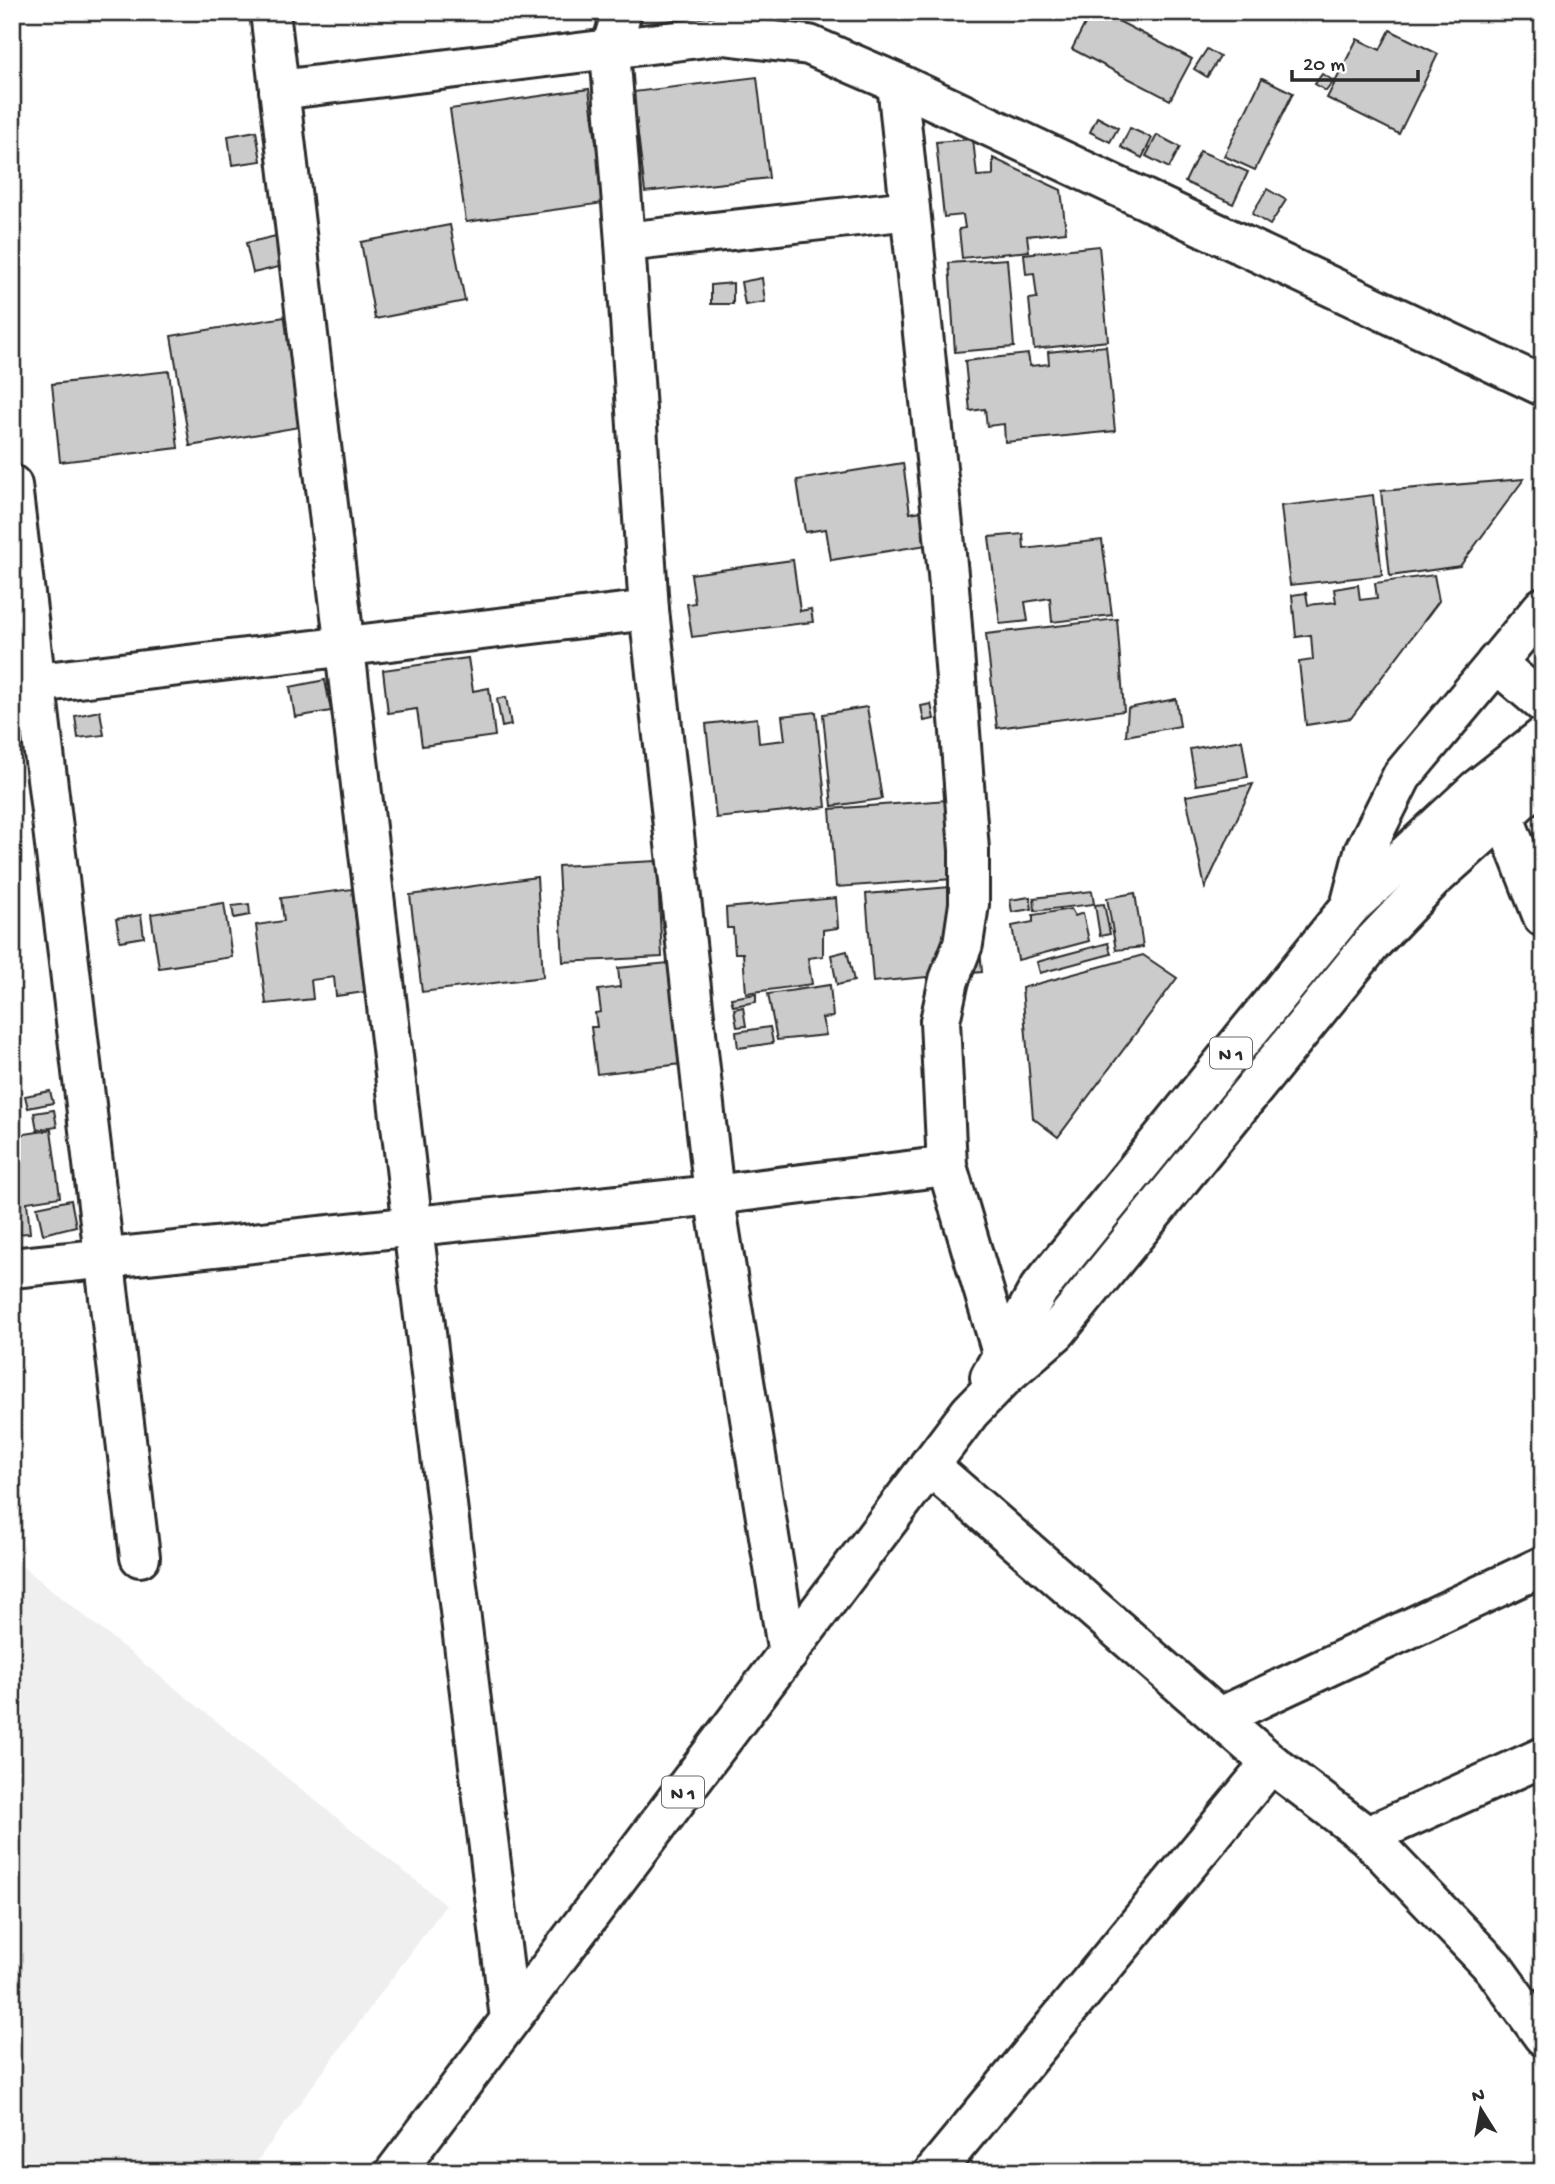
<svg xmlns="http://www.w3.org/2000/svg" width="1555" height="2184" viewBox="0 0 1555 2184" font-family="'Gochi Hand',sans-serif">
	<rect width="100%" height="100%" fill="#fff"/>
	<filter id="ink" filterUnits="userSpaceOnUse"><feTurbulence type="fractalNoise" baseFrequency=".0143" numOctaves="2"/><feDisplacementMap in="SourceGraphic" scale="14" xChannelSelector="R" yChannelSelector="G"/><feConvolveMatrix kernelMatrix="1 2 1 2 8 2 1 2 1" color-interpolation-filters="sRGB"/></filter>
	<g filter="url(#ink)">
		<polygon fill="#efefef" points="12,1558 446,1905 249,2172 12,2172"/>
		<g fill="#cbcbcb" stroke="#2b2b2b" stroke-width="2">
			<polygon points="1091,12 1101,12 1192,59 1170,100 1072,49"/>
			<polygon points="1390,30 1438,54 1399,134 1327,98 1357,39 1380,50"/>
			<polygon points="1207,49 1220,57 1207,77 1194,69"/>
			<polygon points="1322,74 1334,81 1326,91 1315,84"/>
			<polygon points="757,77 769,178 645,192 633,92"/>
			<polygon points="1262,78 1293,93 1255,170 1224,156"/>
			<polygon points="589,89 604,203 466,222 450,109"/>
			<polygon points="1097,117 1118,128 1110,142 1090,132"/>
			<polygon points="1130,128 1152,138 1142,158 1121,147"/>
			<polygon points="256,131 261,161 232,165 228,136"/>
			<polygon points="1157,135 1180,147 1169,168 1146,156"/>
			<polygon points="973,139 977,176 993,175 993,158 1061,190 1066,232 1027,236 1029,251 962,258 959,229 965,228 963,215 944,217 936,142"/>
			<polygon points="1200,151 1248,172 1233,204 1185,182"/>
			<polygon points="1267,189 1286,200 1270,225 1252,214"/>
			<polygon points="450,225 465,301 375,319 361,242"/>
			<polygon points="276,236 283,266 253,273 246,243"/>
			<polygon points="1099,246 1108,341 1034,349 1029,299 1037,298 1034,273 1026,274 1024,254"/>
			<polygon points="1007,259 1014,347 955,352 949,263"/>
			<polygon points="762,278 765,302 745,305 741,282"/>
			<polygon points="733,283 733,304 711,304 711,285"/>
			<polygon points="297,315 316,424 190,446 171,336"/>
			<polygon points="1106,346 1115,431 1005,442 1004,424 987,426 985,409 970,411 965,361 1028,354 1030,366 1049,364 1048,352"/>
			<polygon points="169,371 178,448 60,462 52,384"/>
			<polygon points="903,463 910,513 921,511 927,545 831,560 826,529 805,532 797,480"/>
			<polygon points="1524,479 1460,566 1390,576 1381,491"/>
			<polygon points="1373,495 1382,575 1290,585 1281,506"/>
			<polygon points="1023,534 1024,549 1102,540 1112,615 1052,622 1050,598 1025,602 1028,621 1000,624 989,537"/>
			<polygon points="793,560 800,611 811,609 813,622 692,637 687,604 695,603 691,574"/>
			<polygon points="1434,575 1439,601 1351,718 1306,725 1299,662 1313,660 1311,635 1296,637 1292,595 1306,593 1308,605 1336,602 1334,589 1358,585 1360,600 1377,598 1375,583"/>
			<polygon points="1117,619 1124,711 997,728 986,634"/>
			<polygon points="468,658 473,691 489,688 495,736 422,746 417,709 388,713 383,670"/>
			<polygon points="325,680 331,711 295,717 290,687"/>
			<polygon points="506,697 511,725 502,727 497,699"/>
			<polygon points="1176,699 1180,726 1126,736 1128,708"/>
			<polygon points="931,704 934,719 924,721 921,706"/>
			<polygon points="867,707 882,799 832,806 823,714"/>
			<polygon points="100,711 104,735 78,738 75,716"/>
			<polygon points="816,712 826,807 716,818 706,724 757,718 759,743 785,740 782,716"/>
			<polygon points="1242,740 1248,777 1196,785 1190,749"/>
			<polygon points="1253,784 1205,888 1186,796"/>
			<polygon points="947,800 953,879 836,887 830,809"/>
			<polygon points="657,861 662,957 563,962 558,866"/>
			<polygon points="537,877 543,977 422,992 410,895"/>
			<polygon points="975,885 982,972 873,982 866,894"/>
			<polygon points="352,889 365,992 336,996 334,977 311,980 313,999 266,1004 256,925 284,921 281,898"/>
			<polygon points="1092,891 1094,904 1035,911 1034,898"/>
			<polygon points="1135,893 1143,947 1116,950 1107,898"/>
			<polygon points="1030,897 1032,909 1012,912 1010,900"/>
			<polygon points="836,898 838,928 823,930 823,956 808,958 812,984 746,993 743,953 735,953 733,928 727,928 726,908"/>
			<polygon points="224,903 232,957 159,968 151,914"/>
			<polygon points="249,904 250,915 234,918 232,906"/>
			<polygon points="1104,904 1110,934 1100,936 1095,905"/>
			<polygon points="1071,909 1075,916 1083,913 1089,941 1018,960 1012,926 1033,922 1033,915"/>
			<polygon points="141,915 144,937 120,941 116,919"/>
			<polygon points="1108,943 1111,954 1040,973 1037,962"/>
			<polygon points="847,951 854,981 837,985 831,955"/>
			<polygon points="1143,955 1177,978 1058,1137 1033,1118 1022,988"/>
			<polygon points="679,962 690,1063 597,1074 591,1027 597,1027 595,1013 601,1012 598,990 620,987 618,968"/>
			<polygon points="830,985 833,1017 822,1018 826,1035 777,1040 768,994"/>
			<polygon points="756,994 756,1002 733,1006 731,998"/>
			<polygon points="743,1007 746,1026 737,1027 734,1009"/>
			<polygon points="770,1027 773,1043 738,1048 736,1032"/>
			<polygon points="50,1091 53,1103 28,1108 25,1096"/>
			<polygon points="54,1110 57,1127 37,1130 34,1113"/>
			<polygon points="51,1130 60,1197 27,1202 30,1233 12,1234 12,1136"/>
			<polygon points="71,1200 76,1226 43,1234 37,1207"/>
		</g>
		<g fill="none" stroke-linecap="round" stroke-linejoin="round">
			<g stroke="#2b2b2b" stroke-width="44">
				<g id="minor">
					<polyline points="270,12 413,1227 510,2019"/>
					<polyline points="622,12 610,51 625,242 649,610 714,1195 788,1654"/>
					<polyline points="897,83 948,574 969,850 969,904 963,944 949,980 940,1021 947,1166 1008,1373"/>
					<polyline points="279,90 723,35 809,45 897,83 1543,386"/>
					<polyline points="625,242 910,210"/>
					<polyline points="12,485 140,1557"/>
					<polyline points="12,686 649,610"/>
					<polyline points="1503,815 1543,917"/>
					<polyline points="12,1268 714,1195 947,1166"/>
					<polyline points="929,1465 1271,1763 1367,1836 1494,1968 1543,2036"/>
					<polyline points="1220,1717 1543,1566"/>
					<polyline points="1367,1836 1543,1757"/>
					<polyline points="934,2172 1271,1763"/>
				</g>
			</g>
			<g stroke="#2b2b2b" stroke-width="44">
				<polyline id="major" points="1350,907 1364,852 1402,776 1543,607"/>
			</g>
			<g stroke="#2b2b2b" stroke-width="44">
				<g id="highway">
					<polyline points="1496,663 1543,703"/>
					<polyline points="990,1377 1039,1289 1350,907 1476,790 1543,737"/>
					<polyline points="395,2172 970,1412 1008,1373 1057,1331 1373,942 1432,880 1543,780"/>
				</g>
			</g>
			<use href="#minor" stroke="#fff" stroke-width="38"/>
			<use href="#major" stroke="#fff" stroke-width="38"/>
			<use href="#highway" stroke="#fff" stroke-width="38"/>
		</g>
	</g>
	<g text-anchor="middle" stroke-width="7" stroke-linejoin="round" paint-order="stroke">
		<g fill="#fff" stroke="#6b6b6b" stroke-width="2">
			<rect x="1210" y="1037.5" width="42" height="31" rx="5"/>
			<rect x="662" y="1776.5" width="42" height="31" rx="5"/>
		</g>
		<g font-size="19" font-weight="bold" fill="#2b2b2b">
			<text x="1231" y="1060">N 1</text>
			<text x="683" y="1799">N 1</text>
		</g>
	</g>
	<rect width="1555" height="2184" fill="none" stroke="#fff" stroke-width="42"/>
	<rect x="21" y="21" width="1513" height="2142" fill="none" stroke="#2b2b2b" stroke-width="2.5" filter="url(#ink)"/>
	<g transform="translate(1481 2110) rotate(349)" stroke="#ffffff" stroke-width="5" paint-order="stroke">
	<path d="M0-5L12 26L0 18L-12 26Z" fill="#2b2b2b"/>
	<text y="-10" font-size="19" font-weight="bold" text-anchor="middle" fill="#2b2b2b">N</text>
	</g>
	<path d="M1292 70v10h126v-10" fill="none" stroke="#2b2b2b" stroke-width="3.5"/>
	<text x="1303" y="70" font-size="21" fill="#2b2b2b" stroke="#ffffff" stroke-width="5" paint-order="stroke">20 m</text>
</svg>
